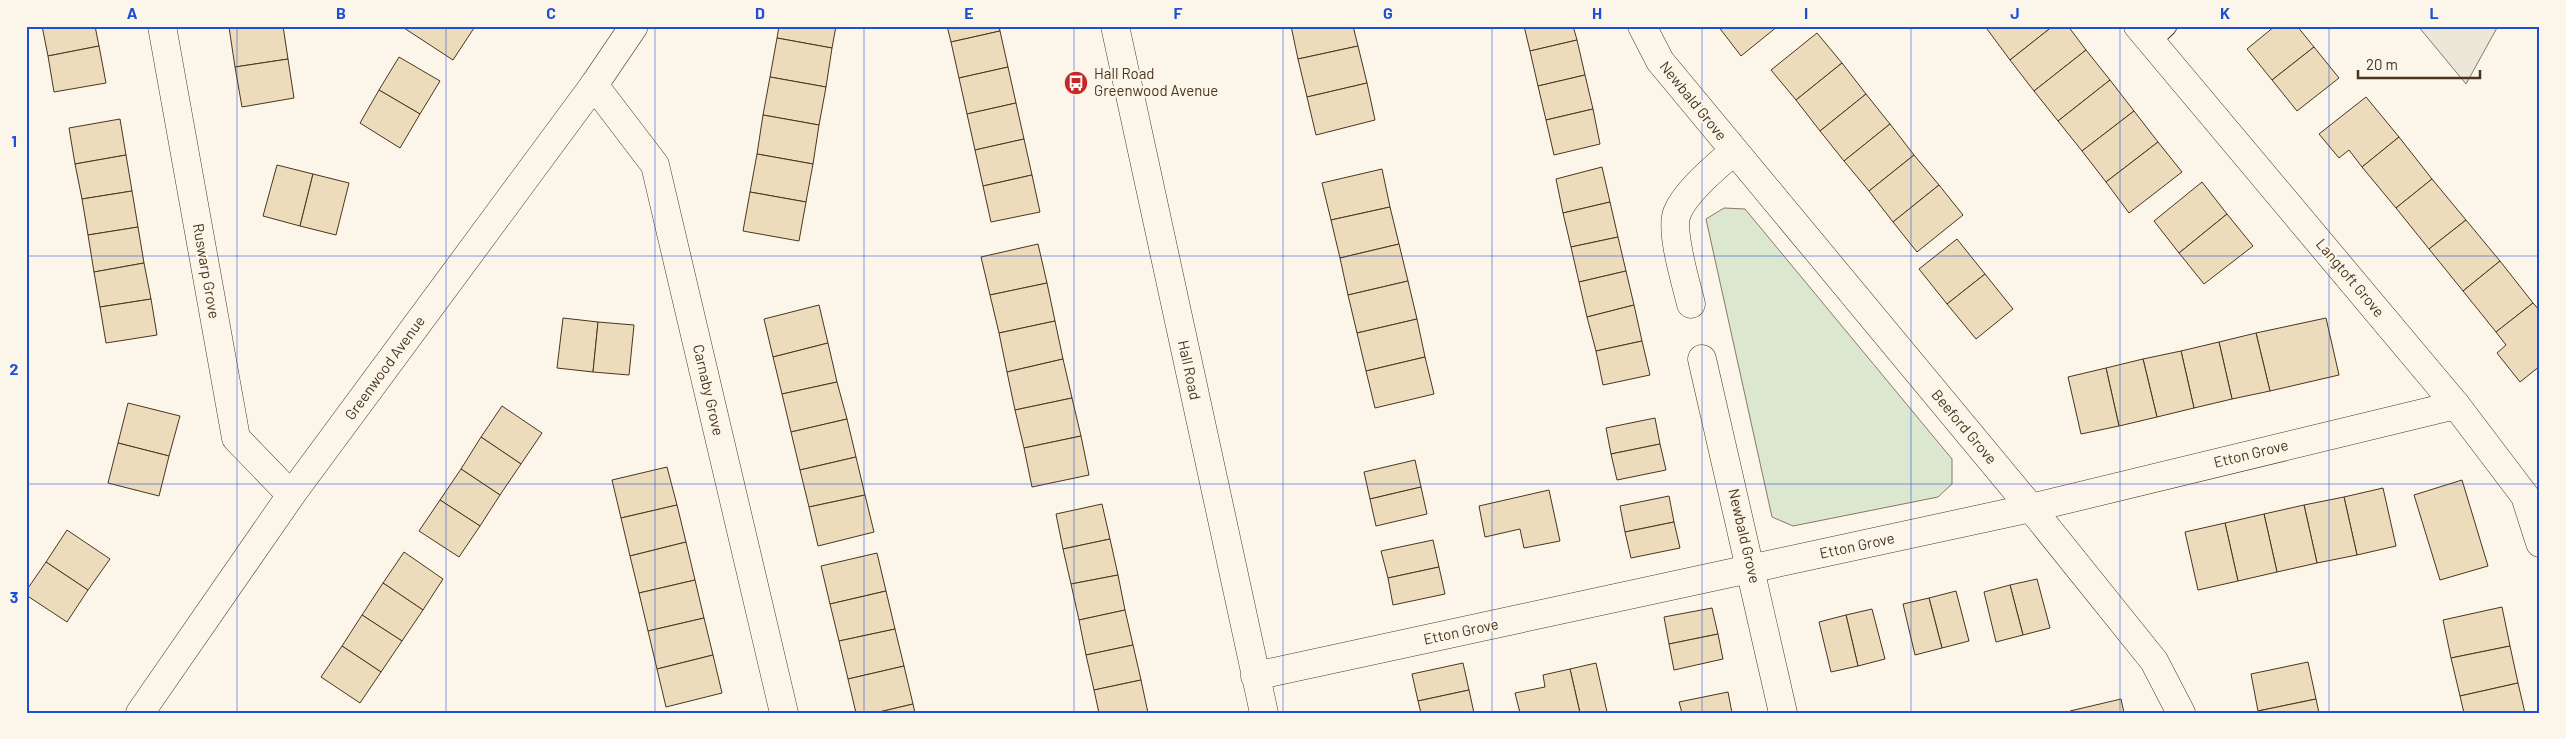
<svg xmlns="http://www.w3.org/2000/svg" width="2566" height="739" viewBox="0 0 2566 739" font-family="Barlow,sans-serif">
	<rect width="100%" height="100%" fill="#fbf6e9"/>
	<polygon fill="#dce7d0" stroke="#887966" points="1724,208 1745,209 1952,459 1952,484 1938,497 1793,526 1772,517 1706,219"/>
	<polygon fill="#ede7d9" stroke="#887966" points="2418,26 2498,26 2466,84"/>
	<g fill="#ecdcbc" stroke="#4a3520">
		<polygon points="42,26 95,26 99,46 48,56"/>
		<polygon points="236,26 283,26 288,59 235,67 229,27"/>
		<polygon points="406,26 472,26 474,28 453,60 404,28"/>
		<polygon points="779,26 836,26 832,48 777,38"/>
		<polygon points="947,26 999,26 1000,31 951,42"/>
		<polygon points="1291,26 1353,26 1358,46 1298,59"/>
		<polygon points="1524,26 1573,26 1577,40 1530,51"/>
		<polygon points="1718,26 1778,26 1741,56"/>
		<polygon points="1990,26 2053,26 2010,60 1987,29"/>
		<polygon points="2053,26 2068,26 2086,50 2034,91 2010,60"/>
		<polygon points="2275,26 2297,26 2314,47 2272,80 2247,49"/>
		<polygon points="1000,31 1008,67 959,78 951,42"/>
		<polygon points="1817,33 1842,63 1796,100 1771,70"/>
		<polygon points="777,38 832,48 826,87 770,77"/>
		<polygon points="1577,40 1585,75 1538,86 1530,51"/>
		<polygon points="99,46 106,83 54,92 48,56"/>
		<polygon points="1358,46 1367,83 1307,97 1298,59"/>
		<polygon points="2314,47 2339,78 2297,111 2272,80"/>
		<polygon points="2086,50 2110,80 2058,121 2034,91"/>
		<polygon points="399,57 440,81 420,114 379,90"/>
		<polygon points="288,59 294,98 242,107 235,67"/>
		<polygon points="1842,63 1866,94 1820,131 1796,100"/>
		<polygon points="1008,67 1016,103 967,114 959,78"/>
		<polygon points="1585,75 1593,109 1546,120 1538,86"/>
		<polygon points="770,77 826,87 819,125 763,115"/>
		<polygon points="2110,80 2134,111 2082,151 2058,121"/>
		<polygon points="1367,83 1375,120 1316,135 1307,97"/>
		<polygon points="379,90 420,114 400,148 360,123"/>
		<polygon points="1866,94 1890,124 1844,161 1820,131"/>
		<polygon points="2366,97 2399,137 2362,167 2349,150 2339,158 2319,134"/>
		<polygon points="1016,103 1024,139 975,150 967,114"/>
		<polygon points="1593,109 1600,144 1554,155 1546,120"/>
		<polygon points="2134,111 2158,142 2106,182 2082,151"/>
		<polygon points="763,115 819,125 813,164 757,154"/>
		<polygon points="120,119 126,155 75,164 69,128"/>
		<polygon points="1890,124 1914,155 1869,191 1844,161"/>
		<polygon points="2399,137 2432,179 2396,208 2362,167"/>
		<polygon points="1024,139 1032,175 983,186 975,150"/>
		<polygon points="2158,142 2182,172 2129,213 2106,182"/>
		<polygon points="757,154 813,164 806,202 750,192"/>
		<polygon points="126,155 132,191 82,199 75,164"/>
		<polygon points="1914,155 1939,185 1893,222 1869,191"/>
		<polygon points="277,165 313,174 300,226 263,216"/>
		<polygon points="1602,167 1610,202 1563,213 1556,179"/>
		<polygon points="1382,169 1390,207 1331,220 1322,183"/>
		<polygon points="313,174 349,183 336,235 300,226"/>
		<polygon points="1032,175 1040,212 991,222 983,186"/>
		<polygon points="2432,179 2466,220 2429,249 2396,208"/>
		<polygon points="2202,182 2227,214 2179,253 2154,221"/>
		<polygon points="1939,185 1963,215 1917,252 1893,222"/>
		<polygon points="132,191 138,227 88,235 82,199"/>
		<polygon points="750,192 806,202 799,241 743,231"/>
		<polygon points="1610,202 1618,237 1571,247 1563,213"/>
		<polygon points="1390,207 1399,244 1340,258 1331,220"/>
		<polygon points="2227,214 2253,246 2204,284 2179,253"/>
		<polygon points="2466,220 2500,261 2463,291 2429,249"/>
		<polygon points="138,227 144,263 94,272 88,235"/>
		<polygon points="1618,237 1626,271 1579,282 1571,247"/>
		<polygon points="1957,239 1985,274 1947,304 1919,269"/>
		<polygon points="1038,244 1047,283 990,295 981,257"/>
		<polygon points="1399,244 1408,281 1348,295 1340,258"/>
		<polygon points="2500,261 2533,303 2496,332 2463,291"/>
		<polygon points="144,263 151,299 100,307 94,272"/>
		<polygon points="1626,271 1634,305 1587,317 1579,282"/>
		<polygon points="1985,274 2013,309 1976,339 1947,304"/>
		<polygon points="1408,281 1417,319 1357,333 1348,295"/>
		<polygon points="1047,283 1055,321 999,333 990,295"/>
		<polygon points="151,299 157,335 106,343 100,307"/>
		<polygon points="2533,303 2540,311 2540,366 2520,382 2497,353 2506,345 2496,332"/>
		<polygon points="819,305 828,343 773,357 764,319"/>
		<polygon points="1634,305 1642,341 1596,351 1587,317"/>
		<polygon points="563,318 598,322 593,372 557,368"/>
		<polygon points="2326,318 2339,375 2270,391 2256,333"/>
		<polygon points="1417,319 1425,357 1366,371 1357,333"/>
		<polygon points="1055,321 1063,359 1007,372 999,333"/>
		<polygon points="598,322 634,325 629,375 593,372"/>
		<polygon points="2256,333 2270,391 2232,399 2219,342"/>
		<polygon points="1642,341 1650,375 1603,385 1596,351"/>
		<polygon points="2219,342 2232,399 2194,408 2181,351"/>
		<polygon points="828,343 837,382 782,394 773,357"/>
		<polygon points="2181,351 2194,408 2157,417 2143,359"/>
		<polygon points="1425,357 1434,394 1375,408 1366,371"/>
		<polygon points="1063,359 1072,398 1015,410 1007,372"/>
		<polygon points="2143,359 2157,417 2119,426 2106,368"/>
		<polygon points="2106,368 2119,426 2081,434 2068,377"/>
		<polygon points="837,382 847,419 791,432 782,394"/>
		<polygon points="1072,398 1081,436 1024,448 1015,410"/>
		<polygon points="128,403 180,416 169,456 118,443"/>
		<polygon points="502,406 542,433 521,464 481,437"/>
		<polygon points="1655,418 1660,444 1611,454 1606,428"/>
		<polygon points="847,419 856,457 800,470 791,432"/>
		<polygon points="1081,436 1089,475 1032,487 1024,448"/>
		<polygon points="481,437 521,464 500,495 461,469"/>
		<polygon points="118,443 169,456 159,496 108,483"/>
		<polygon points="1660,444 1666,470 1617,480 1611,454"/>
		<polygon points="856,457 865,495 809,507 800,470"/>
		<polygon points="1415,460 1421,487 1370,499 1364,472"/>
		<polygon points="667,467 677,505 621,518 612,480"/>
		<polygon points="461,469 500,495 480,526 440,500"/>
		<polygon points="2462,480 2488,566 2440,580 2414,495"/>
		<polygon points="1421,487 1427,514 1376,526 1370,499"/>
		<polygon points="2383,488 2396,546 2357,555 2344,497"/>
		<polygon points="1549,490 1560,541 1524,548 1520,529 1485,537 1479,506"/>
		<polygon points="865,495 874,532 818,546 809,507"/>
		<polygon points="1669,496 1674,522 1625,532 1620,506"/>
		<polygon points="2344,497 2357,555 2317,563 2304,505"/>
		<polygon points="440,500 480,526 459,557 419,531"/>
		<polygon points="1102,504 1110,539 1063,549 1056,514"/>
		<polygon points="677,505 686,542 630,556 621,518"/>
		<polygon points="2304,505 2317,563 2277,572 2264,514"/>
		<polygon points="2264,514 2277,572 2238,581 2225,523"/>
		<polygon points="1674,522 1680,548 1631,558 1625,532"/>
		<polygon points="2225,523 2238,581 2198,590 2185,532"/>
		<polygon points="67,530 110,559 88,590 46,562"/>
		<polygon points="1110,539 1118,575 1071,584 1063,549"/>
		<polygon points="1433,540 1439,567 1388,578 1381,551"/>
		<polygon points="686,542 695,580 639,593 630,556"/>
		<polygon points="404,552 443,579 423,610 383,583"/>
		<polygon points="877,553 886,591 830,604 821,566"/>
		<polygon points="46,562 88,590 67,622 26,595 26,591"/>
		<polygon points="1439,567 1445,594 1393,605 1388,578"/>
		<polygon points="1118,575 1125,610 1079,620 1071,584"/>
		<polygon points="2037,579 2050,628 2023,635 2010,585"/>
		<polygon points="695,580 704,618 648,631 639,593"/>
		<polygon points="383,583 423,610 402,641 362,615"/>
		<polygon points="2010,585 2023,635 1996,642 1984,592"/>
		<polygon points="886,591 895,629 839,641 830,604"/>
		<polygon points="1956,591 1969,641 1942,648 1929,598"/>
		<polygon points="1929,598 1942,648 1915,655 1903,604"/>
		<polygon points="2502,607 2510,646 2451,658 2443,620"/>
		<polygon points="1712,608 1718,634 1669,644 1664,617"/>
		<polygon points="1872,609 1885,659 1858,666 1846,615"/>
		<polygon points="1125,610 1133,645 1086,655 1079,620"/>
		<polygon points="362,615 402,641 381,672 342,646"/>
		<polygon points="1846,615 1858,666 1831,672 1819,622"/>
		<polygon points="704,618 713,655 657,669 648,631"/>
		<polygon points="895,629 904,666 848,679 839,641"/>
		<polygon points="1718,634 1723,659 1674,670 1669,644"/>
		<polygon points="1133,645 1141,680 1094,690 1086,655"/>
		<polygon points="342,646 381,672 360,703 321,677"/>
		<polygon points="2510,646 2518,683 2460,696 2451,658"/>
		<polygon points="713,655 722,693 666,707 657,669"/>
		<polygon points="2308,662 2316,699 2258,711 2251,674"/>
		<polygon points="1463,663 1469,690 1418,701 1412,674"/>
		<polygon points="1596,663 1607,712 1580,713 1570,669"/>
		<polygon points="904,666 913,704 875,713 856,713 848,679"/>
		<polygon points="1570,669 1580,713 1520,713 1515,693 1545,687 1543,675"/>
		<polygon points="1141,680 1148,713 1099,713 1094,690"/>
		<polygon points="2518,683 2525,713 2464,713 2460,696"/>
		<polygon points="1469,690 1474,713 1421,713 1418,701"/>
		<polygon points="1728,692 1732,713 1682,713 1679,702"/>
		<polygon points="2121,699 2124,713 2070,713 2070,711"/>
		<polygon points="2316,699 2319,713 2259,713 2258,711"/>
		<polygon points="913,704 915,713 875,713"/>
	</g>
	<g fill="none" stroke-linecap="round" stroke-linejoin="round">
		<g stroke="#4a3520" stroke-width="21">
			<polyline id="service" points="2151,41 2167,26"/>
		</g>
		<g stroke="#4a3520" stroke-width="29">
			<g id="minor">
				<polyline points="162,26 236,438 291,495"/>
				<polyline points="1642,26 1660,61 2031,508 2154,661 2181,713"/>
				<polyline points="2138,26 2456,405 2525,496 2540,543"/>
				<polyline points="594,85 655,165 784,713"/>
				<path d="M1691 304C1686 283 1670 232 1677 213 1686 191 1716 167 1734 151"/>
				<polyline points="1702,359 1783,713"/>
				<polyline points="1255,676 2031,508 2456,405"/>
			</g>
		</g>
		<g stroke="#4a3520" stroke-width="29">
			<g id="tertiary">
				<polyline points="1115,26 1264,713"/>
				<polyline points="140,713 291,495 594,85 634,26"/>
			</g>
		</g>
		<use href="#service" stroke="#fbf6e9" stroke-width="19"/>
		<use href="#minor" stroke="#fbf6e9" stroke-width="28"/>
		<use href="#tertiary" stroke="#fbf6e9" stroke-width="28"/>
	</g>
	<path fill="none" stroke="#1d4ed8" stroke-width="1" stroke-opacity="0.55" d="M237 26V713M446 26V713M655 26V713M864 26V713M1074 26V713M1283 26V713M1492 26V713M1702 26V713M1911 26V713M2120 26V713M2329 26V713M26 256H2540M26 484H2540"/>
	<defs>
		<g id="bus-disc" transform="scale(1.25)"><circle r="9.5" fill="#c62828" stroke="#fbf6e9"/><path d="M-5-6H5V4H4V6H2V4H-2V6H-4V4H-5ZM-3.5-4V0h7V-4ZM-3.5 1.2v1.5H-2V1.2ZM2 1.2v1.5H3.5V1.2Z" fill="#fff"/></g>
	</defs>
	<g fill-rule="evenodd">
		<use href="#bus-disc" x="1076" y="83"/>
	</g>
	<g text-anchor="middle" stroke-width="4" stroke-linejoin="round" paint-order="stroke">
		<g font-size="15" fill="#4a3520" stroke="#fbf6e9" text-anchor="start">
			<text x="1094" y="79">Hall Road<tspan x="1094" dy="17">Greenwood Avenue</tspan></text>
		</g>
		<g font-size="15" fill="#4a3520" stroke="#fbf6e9">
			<text transform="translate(1693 101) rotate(51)" y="5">Newbald Grove</text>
			<text transform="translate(206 271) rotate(80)" y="5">Ruswarp Grove</text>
			<text transform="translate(2350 278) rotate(50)" y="5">Langtoft Grove</text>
			<text transform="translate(385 368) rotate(-54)" y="5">Greenwood Avenue</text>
			<text transform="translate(1189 370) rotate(78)" y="5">Hall Road</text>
			<text transform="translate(708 390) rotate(77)" y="5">Carnaby Grove</text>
			<text transform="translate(1964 427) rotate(50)" y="5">Beeford Grove</text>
			<text transform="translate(2251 454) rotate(-14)" y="5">Etton Grove</text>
			<text transform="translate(1744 536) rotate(77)" y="5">Newbald Grove</text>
			<text transform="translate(1857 546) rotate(-12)" y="5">Etton Grove</text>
			<text transform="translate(1461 632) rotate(-12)" y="5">Etton Grove</text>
		</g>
	</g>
	<rect width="2566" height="739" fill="none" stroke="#fbf6e9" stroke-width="55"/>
	<path d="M2358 70v8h122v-8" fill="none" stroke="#4a3520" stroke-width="2.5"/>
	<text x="2366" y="70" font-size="15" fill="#4a3520" stroke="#fbf6e9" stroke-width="4" paint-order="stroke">20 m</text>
	<rect x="28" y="28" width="2510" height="684" fill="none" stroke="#1d4ed8" stroke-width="2"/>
	<g font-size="16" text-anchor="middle" font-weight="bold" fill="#1d4ed8">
		<text x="132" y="19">A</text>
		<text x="341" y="19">B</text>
		<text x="551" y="19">C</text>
		<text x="760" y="19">D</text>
		<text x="969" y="19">E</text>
		<text x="1178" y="19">F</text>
		<text x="1388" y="19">G</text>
		<text x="1597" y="19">H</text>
		<text x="1806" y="19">I</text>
		<text x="2015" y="19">J</text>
		<text x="2225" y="19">K</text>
		<text x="2434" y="19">L</text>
		<text x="14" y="147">1</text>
		<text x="14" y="375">2</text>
		<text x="14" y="603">3</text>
	</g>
</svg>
